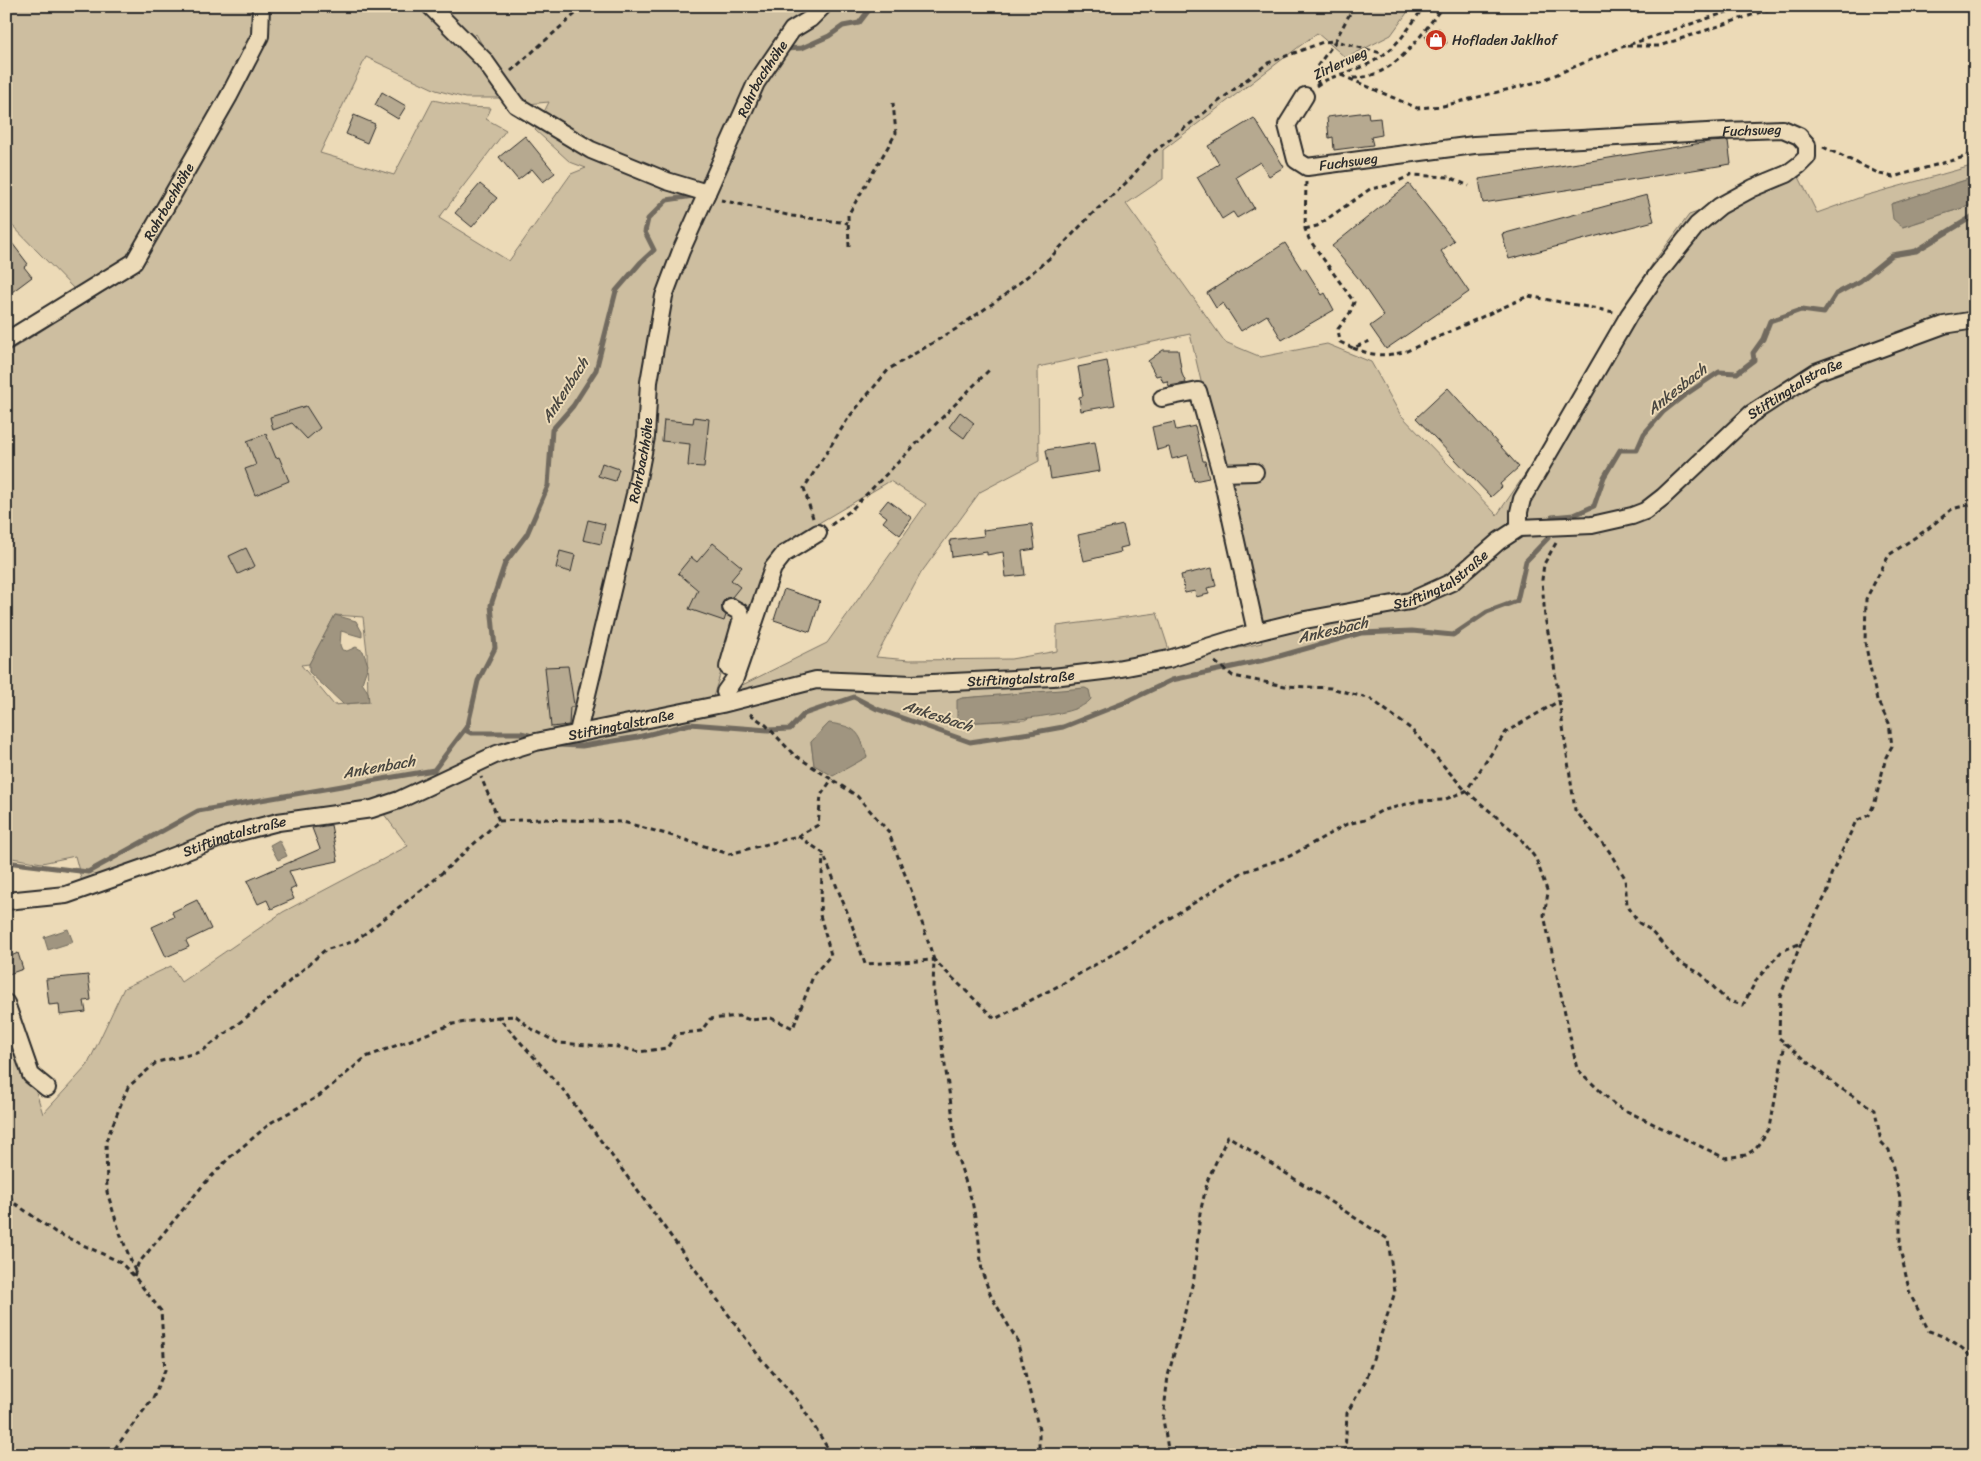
<svg xmlns="http://www.w3.org/2000/svg" width="1981" height="1461" viewBox="0 0 1981 1461" font-family="Sriracha,sans-serif">
	<rect width="100%" height="100%" fill="#ecdab7"/>
	<filter id="ink" filterUnits="userSpaceOnUse"><feTurbulence type="fractalNoise" baseFrequency=".02" numOctaves="2"/><feDisplacementMap in="SourceGraphic" scale="10" xChannelSelector="R" yChannelSelector="G"/><feConvolveMatrix kernelMatrix="1 2 1 2 8 2 1 2 1" color-interpolation-filters="sRGB"/></filter>
	<g filter="url(#ink)">
		<path fill="#cdbea0" stroke="#7c7466" fill-rule="evenodd" d="M6 6H1412L1391 35 1346 58 1317 33 1163 150V179L1126 204 1225 342 1261 357 1327 344 1371 362 1400 414 1497 515 1528 470 1653 263 1689 215 1799 177 1817 213 1864 196 1975 165V177L1891 204 1903 227 1975 204V1455H6V996L43 1114 87 1066 124 988 171 966 181 982 283 912 408 846 374 801 278 814 223 828 82 882 75 856 42 863 6 857V353L140 269 200 162 250 42 131 254 76 291 6 219ZM476 34 516 105 549 102 535 130 570 162 586 168 571 174 509 261 439 218 506 130 486 119 491 108 466 107 433 100 394 175 320 153 366 57 436 90 465 98H502L462 45ZM667 270 639 498 640 429 647 339ZM1190 334 1262 643 1173 662 1157 613 1057 626V651L1011 659 909 660 876 657 921 573 980 492 1039 461 1038 367ZM890 481 926 504 827 643 712 700 736 625 753 615 778 554 817 524ZM335 615 363 617 367 652 368 702 334 705 301 665 309 664ZM1075 690 1025 720 961 723 962 698ZM829 723 814 765 811 742Z"/>
		<g fill="#a09580" stroke="#716b5e">
			<polygon points="1975,177 1975,204 1902,227 1893,219 1891,204"/>
			<polygon points="335,615 356,621 362,632 362,637 341,631 340,645 342,650 347,651 356,647 363,651 368,665 362,683 368,692 369,702 343,704 309,672 309,664"/>
			<path d="M1085 688 1089 690 1091 699C1077 719 987 721 961 723L957 719V700L962 698Z"/>
			<path d="M829 723C856 727 859 730 867 757L833 776 814 765 811 742Z"/>
			<polygon points="279,840 287,856 278,860 270,845"/>
			<polygon points="68,929 73,942 48,950 44,937"/>
		</g>
		<g fill="none" stroke-linecap="round" stroke-linejoin="round">
			<g stroke="#716b5e" stroke-width="5">
				<polyline points="785,49 802,48 829,36 843,26 859,23 872,6"/>
				<polyline points="465,730 471,733 521,733 529,735"/>
				<polyline points="556,745 582,746 638,737 690,724 768,730 790,729 804,714 854,697 877,709 970,742 1030,733 1063,727 1126,702 1172,680 1269,659 1361,633 1412,631 1453,635 1487,612 1517,601 1526,561 1548,538 1552,517 1574,515 1594,506 1604,477 1620,450 1637,450 1644,434 1663,412 1682,397 1719,372 1737,373 1754,360 1753,353 1763,339 1770,321 1801,310 1824,313 1836,294 1860,281 1892,255 1916,251 1975,215"/>
				<polyline points="6,862 88,872 198,811 434,770 468,725 478,681 495,648 491,605 505,563 527,534 548,486 552,430 573,406 596,370 616,291 641,262 654,250 645,232 648,219 667,200 693,196"/>
			</g>
		</g>
		<g fill="#b6a990" stroke="#2b2b2b">
			<polygon points="1439,28 1447,43 1434,51 1425,36"/>
			<polygon points="382,92 406,106 398,119 375,105"/>
			<polygon points="1368,112 1369,119 1380,118 1382,135 1371,137 1373,145 1334,150 1333,137 1329,138 1327,117"/>
			<polygon points="354,115 375,124 367,143 346,134"/>
			<polygon points="1254,118 1284,167 1269,176 1260,162 1236,177 1254,208 1237,218 1233,212 1222,219 1197,177 1219,164 1208,146"/>
			<polygon points="525,136 555,173 543,182 532,169 518,180 499,157"/>
			<polygon points="1728,141 1731,164 1483,203 1479,179 1708,142"/>
			<polygon points="480,184 497,198 472,227 455,213"/>
			<polygon points="1409,184 1454,241 1441,251 1469,292 1386,349 1370,326 1384,316 1358,278 1332,246"/>
			<polygon points="1647,195 1654,221 1509,259 1502,234"/>
			<polygon points="6,235 28,264 24,267 32,277 12,292 6,283"/>
			<polygon points="1285,243 1302,270 1305,268 1322,295 1325,293 1334,310 1282,340 1267,315 1241,331 1223,303 1216,308 1207,293"/>
			<polygon points="1163,350 1178,350 1182,374 1186,383 1169,386 1167,381 1163,382 1160,375 1156,376 1148,361"/>
			<polygon points="1107,361 1115,405 1081,411 1079,397 1083,396 1078,367"/>
			<polygon points="1448,388 1519,467 1500,484 1502,487 1491,497 1416,418"/>
			<polygon points="306,406 320,428 307,439 292,423 273,430 270,417"/>
			<polygon points="960,412 974,423 964,438 949,427"/>
			<polygon points="694,417 709,419 704,467 688,466 690,444 662,441 664,420 693,423"/>
			<polygon points="1174,422 1176,430 1195,426 1203,461 1205,461 1209,478 1194,481 1188,455 1172,459 1169,447 1157,450 1152,427"/>
			<polygon points="266,434 276,458 279,457 289,481 255,495 245,469 256,465 247,441"/>
			<polygon points="1095,442 1100,471 1051,479 1046,450"/>
			<polygon points="602,463 619,469 615,481 598,476"/>
			<polygon points="888,500 912,518 900,535 883,522 887,517 879,511"/>
			<polygon points="588,520 605,524 601,544 583,540"/>
			<polygon points="1032,524 1035,549 1022,551 1025,575 1006,577 1003,552 987,555 987,552 952,557 950,540 984,536 983,530"/>
			<polygon points="1123,525 1128,546 1120,548 1121,552 1084,561 1078,535"/>
			<polygon points="713,543 742,567 731,580 740,587 732,597 726,598 722,603 722,612 726,615 724,621 689,609 698,590 678,573 691,557 697,562"/>
			<polygon points="246,548 255,566 238,574 229,556"/>
			<polygon points="560,551 575,555 571,572 556,568"/>
			<polygon points="1212,568 1216,586 1207,588 1209,594 1196,597 1195,591 1185,593 1181,575"/>
			<polygon points="784,589 820,601 810,632 774,620"/>
			<polygon points="568,666 574,705 574,707 570,707 569,725 551,727 545,667"/>
			<polygon points="331,825 338,861 289,871 296,887 290,890 294,899 271,909 267,900 258,904 247,881 320,849 312,828"/>
			<polygon points="197,900 211,929 186,941 189,947 166,957 152,927 174,917 172,912"/>
			<polygon points="18,953 23,969 6,975 6,958"/>
			<polygon points="88,975 91,1000 84,1001 86,1012 60,1015 59,1004 49,1005 46,979"/>
		</g>
		<g fill="none" stroke-linecap="round" stroke-linejoin="round">
			<g stroke="#2b2b2b" stroke-width="20">
				<g id="minor">
					<polyline points="430,6 484,60 516,105 591,150 667,181 707,193"/>
					<path id="s1" d="M1305 96 1287 125 1296 160 1307 167 1474 145 1725 131 1783 129 1799 136 1807 145V157L1799 165 1787 174 1753 188 1720 206 1697 225 1657 275 1629 315 1522 499 1519 512V528"/>
					<path id="s2" d="M6 341 134 262 229 96 260 36 261 6"/>
					<polyline points="1162,398 1198,391 1221,473"/>
					<polyline points="1255,472 1221,473 1256,632"/>
					<polyline points="728,667 742,618 740,612 731,607"/>
					<polyline points="725,692 735,678 773,568 784,554 818,533"/>
					<path id="s3" d="M578 732 635 494 646 437 649 382 664 296 681 251 756 83 792 30 810 19 823 6"/>
					<path id="s4" d="M6 901 66 895 146 867 228 835 278 822 372 809 399 800 497 754 536 742 722 704 816 680 912 684 1053 677 1111 670 1169 659 1256 632 1305 620 1410 601 1452 582 1499 541 1519 528 1592 525 1632 516 1645 511 1663 497 1751 414 1816 372 1944 325 1975 320"/>
					<polyline points="6,1003 31,1075 47,1088"/>
				</g>
			</g>
			<g stroke="#2b2b2b" stroke-width="3" stroke-dasharray="5 4" stroke-linecap="butt">
				<polyline points="1354,6 1335,41 1385,54"/>
				<polyline points="1627,46 1659,46 1779,6"/>
				<polyline points="511,71 584,6"/>
				<polyline points="1341,75 1417,108 1443,106 1541,81 1619,48 1745,6"/>
				<path d="M1353 78C1395 78 1421 35 1443 6"/>
				<polyline points="1318,84 1316,68 1335,42"/>
				<path d="M1316 86C1330 76 1347 73 1362 67 1394 53 1405 34 1424 6"/>
				<polyline points="1823,147 1880,174 1893,177 1975,154"/>
				<polyline points="1306,182 1305,229 1309,239 1354,302 1350,313 1338,329 1340,342 1353,348 1370,341"/>
				<polyline points="721,200 792,216 848,223"/>
				<polyline points="1305,229 1317,226 1370,189 1386,186 1412,175 1449,177 1469,186"/>
				<polyline points="849,247 848,215 896,133 893,103"/>
				<path d="M1353 348C1374 356 1385 357 1407 351L1528 296 1614 312"/>
				<polyline points="813,518 804,488 849,417 889,369 956,329 1002,297 1051,257 1091,215 1128,181 1150,155 1268,63 1323,42 1335,41"/>
				<polyline points="831,525 850,511 991,368"/>
				<polyline points="1556,543 1544,564 1542,580 1545,618 1552,651 1575,810 1609,851 1625,878 1627,905 1639,923 1649,929 1679,962 1701,974 1726,1000 1743,1005 1757,979 1782,951 1801,943 1828,891 1831,875 1856,821 1869,815 1875,802 1886,757 1892,746 1889,723 1877,700 1865,642 1866,599 1889,555 1929,528 1952,509 1975,503"/>
				<polyline points="1215,662 1233,676 1285,686 1331,688 1371,699 1411,729 1466,791 1518,835 1536,859 1548,893 1544,915 1577,1069 1616,1106 1725,1158 1746,1155 1755,1149 1770,1128 1785,1043"/>
				<polyline points="750,714 766,725 793,754 857,796 888,831 913,895 934,960 933,987 952,1111 955,1150 972,1201 978,1232 982,1272 991,1296 1017,1340 1039,1430 1039,1455"/>
				<polyline points="499,821 541,819 623,822 673,836 729,854 798,836 823,853 850,919 865,964 934,960 995,1019 1062,984 1105,959 1243,872 1290,856 1347,824 1365,820 1381,811 1418,801 1443,800 1466,791 1506,732 1559,701"/>
				<polyline points="798,836 818,825 821,795 832,779"/>
				<path d="M1801 943 1780 997 1779 1038 1837 1086 1875 1110 1881 1142 1889 1150 1900 1198V1249L1910 1294 1929 1331C1949 1338 1962 1345 1975 1362"/>
				<polyline points="498,1017 516,1016 530,1028 558,1043 618,1047 639,1052 667,1048 676,1034 701,1031 710,1019 739,1016 750,1020 771,1018 793,1028 814,974 831,955 820,915 823,856"/>
				<polyline points="6,1188 13,1202 55,1232 120,1262 134,1276 161,1311 165,1370 153,1398 110,1455"/>
				<polyline points="135,1271 120,1233 107,1192 106,1141 128,1087 157,1062 201,1052 265,1003 325,950 355,941 433,881 499,821 481,777"/>
				<polyline points="134,1276 138,1264 204,1184 229,1158 272,1122 319,1096 366,1057 453,1024 498,1017 565,1092 761,1359 799,1402 832,1455"/>
				<polyline points="1169,1455 1163,1419 1168,1376 1194,1278 1200,1213 1208,1179 1228,1136 1388,1239 1395,1292 1366,1380 1347,1413 1345,1455"/>
			</g>
			<use href="#minor" stroke="#ecdab7" stroke-width="16"/>
		</g>
	</g>
	<defs>
		<g id="shop-disc" transform="scale(1.125)"><circle r="9.5" fill="#c8321e" stroke="#ecdab7"/><path d="M-5-2.5h2.3a2.7 3.5 0 0 1 5.4 0H5L5.5 6h-11ZM-1.5-2.5h3a1.5 2.3 0 0 0-3 0Z" fill="#fff"/></g>
	</defs>
	<g fill-rule="evenodd">
		<use href="#shop-disc" x="1436" y="40"/>
	</g>
	<g text-anchor="middle" stroke-width="4" stroke-linejoin="round" paint-order="stroke">
		<g font-size="14" fill="#2b2b2b" stroke="#ecdab7" text-anchor="start">
			<text x="1452" y="45">Hofladen Jaklhof</text>
		</g>
		<g font-size="14" fill="#2b2b2b" stroke="#ecdab7">
			<text transform="translate(1340 63) rotate(-25)" y="5">Zirlerweg</text>
			<text dy="5" stroke="none"><textPath href="#s3" startOffset="684">Rohrbachhöhe</textPath></text>
			<text dy="5" stroke="none"><textPath href="#s1" startOffset="530">Fuchsweg</textPath></text>
			<text dy="5" stroke="none"><textPath href="#s1" startOffset="125">Fuchsweg</textPath></text>
			<text dy="5" stroke="none"><textPath href="#s2" startOffset="220">Rohrbachhöhe</textPath></text>
			<text dy="5" stroke="none"><textPath href="#s4" startOffset="1902">Stiftingtalstraße</textPath></text>
			<text dy="5" stroke="none"><textPath href="#s3" startOffset="279">Rohrbachhöhe</textPath></text>
			<text dy="5" stroke="none"><textPath href="#s4" startOffset="1484">Stiftingtalstraße</textPath></text>
			<text dy="5" stroke="none"><textPath href="#s4" startOffset="1049">Stiftingtalstraße</textPath></text>
			<text dy="5" stroke="none"><textPath href="#s4" startOffset="644">Stiftingtalstraße</textPath></text>
			<text dy="5" stroke="none"><textPath href="#s4" startOffset="239">Stiftingtalstraße</textPath></text>
		</g>
		<g font-size="15" font-style="italic" fill="#484640" stroke="#ecdab7">
			<text transform="translate(1677 389) rotate(-38)" y="5">Ankesbach</text>
			<text transform="translate(565 390) rotate(-57)" y="5">Ankenbach</text>
			<text transform="translate(1333 630) rotate(-13)" y="5">Ankesbach</text>
			<text transform="translate(938 716) rotate(18)" y="5">Ankesbach</text>
			<text transform="translate(379 767) rotate(-10)" y="5">Ankenbach</text>
		</g>
	</g>
	<rect width="1981" height="1461" fill="none" stroke="#ecdab7" stroke-width="25"/>
	<rect x="12" y="12" width="1956" height="1436" fill="none" stroke="#2b2b2b" stroke-width="2" filter="url(#ink)"/>
</svg>
